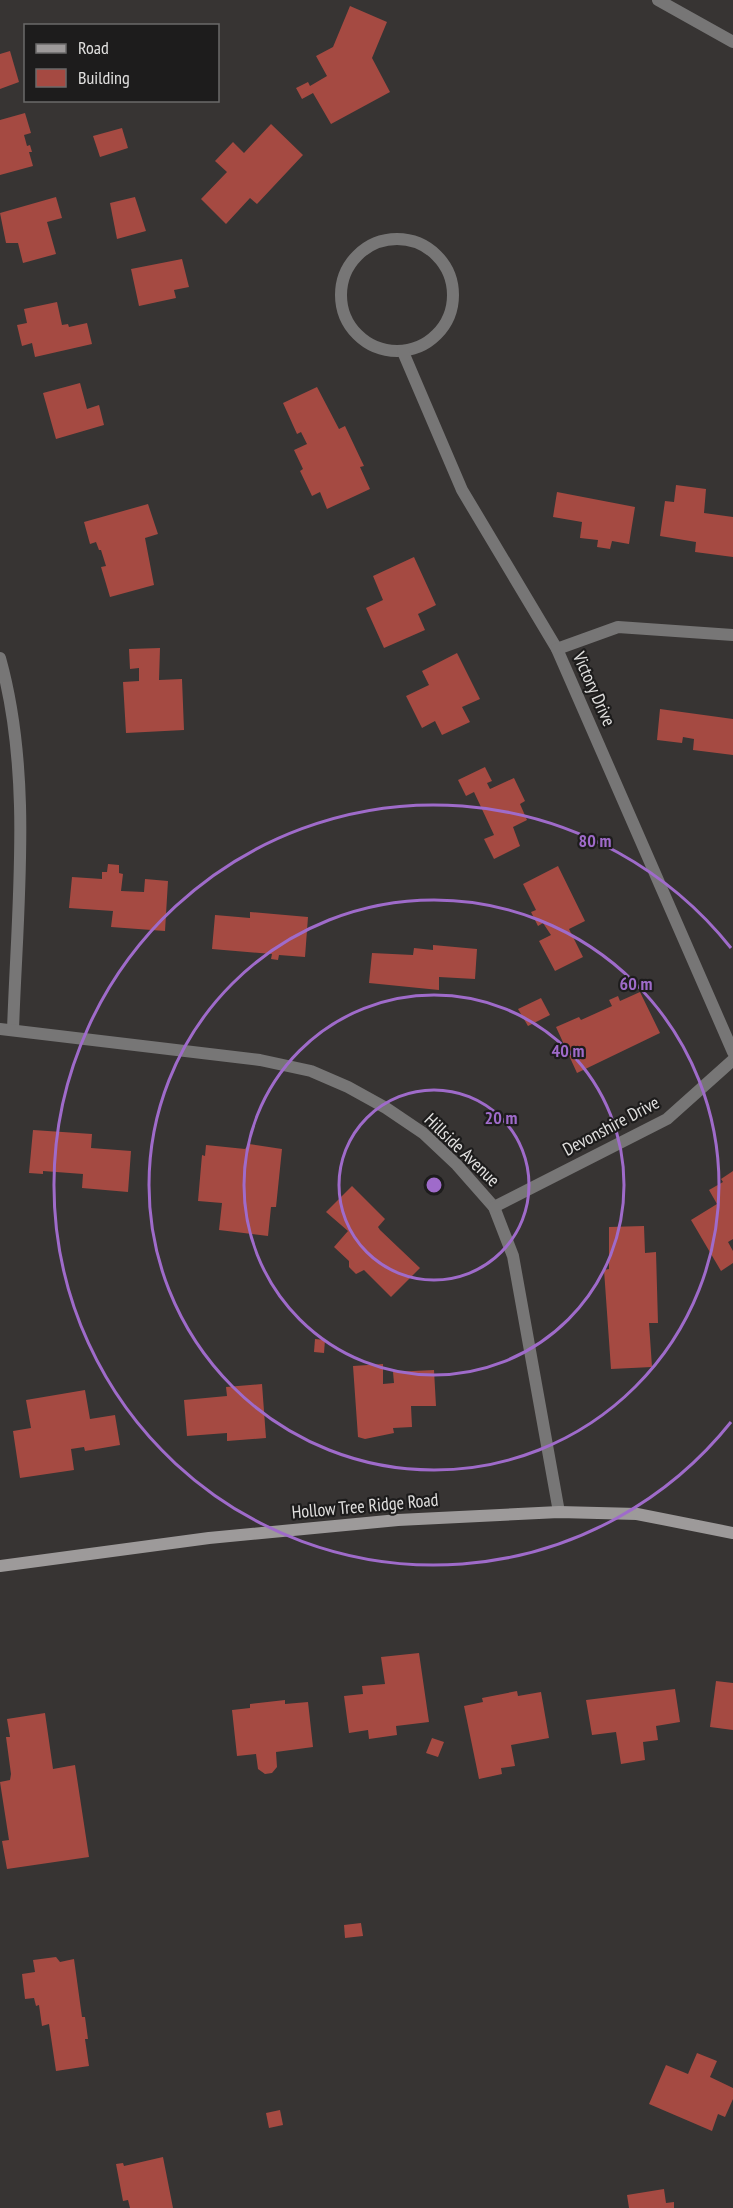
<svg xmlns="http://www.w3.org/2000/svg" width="733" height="2208" viewBox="0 0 733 2208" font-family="'PT Sans Narrow',sans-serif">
	<rect width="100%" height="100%" fill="#373433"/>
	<g fill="#a54a42">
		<polygon points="350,6 387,22 372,58 390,92 331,124 313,93 302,99 296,88 308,82 310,86 327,76 316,56 333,47"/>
		<polygon points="10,51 19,82 0,89 0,54"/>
		<polygon points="25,113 31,133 24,135 27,146 30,145 32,152 29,152 33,166 0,175 0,120"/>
		<polygon points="271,124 303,155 257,204 250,198 226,224 201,199 227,172 215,161 233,142 244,153"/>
		<polygon points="122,128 128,148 100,157 93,136"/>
		<polygon points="56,197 62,218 47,222 56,254 23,263 18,243 6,243 0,213"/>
		<polygon points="135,197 146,231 117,239 110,203"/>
		<polygon points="182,259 189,287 174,290 176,298 139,306 131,269"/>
		<polygon points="57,302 62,325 68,324 69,327 87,323 92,344 35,357 32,343 22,346 17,325 27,323 24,309"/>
		<polygon points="80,383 87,409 99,405 104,425 56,439 43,393"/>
		<polygon points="317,387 339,429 345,426 364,466 360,467 370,489 327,509 320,492 312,496 300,471 303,469 294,450 307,444 301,432 297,434 283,403"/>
		<polygon points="676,485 706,489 704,513 733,517 733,557 695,552 696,542 660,536 665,501 674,502"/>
		<polygon points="557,492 635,507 629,544 612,541 610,549 597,547 598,540 580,538 582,522 553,517"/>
		<polygon points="148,504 158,534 145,538 154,585 110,597 101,567 106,566 101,550 99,550 96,542 90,544 84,522"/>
		<polygon points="414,557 436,605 418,614 425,630 384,648 366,608 383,600 373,576"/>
		<polygon points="160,648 159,680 182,679 184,730 126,733 123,682 139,681 139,668 130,669 129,649"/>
		<polygon points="457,653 480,699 462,707 470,722 442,735 435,721 422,728 406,696 429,685 422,671"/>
		<polygon points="660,709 733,719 733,755 693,750 694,739 683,737 682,743 657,740"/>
		<polygon points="485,767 492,781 487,783 490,789 514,778 525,801 520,804 527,820 513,827 520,846 494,859 484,839 494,835 474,792 466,796 458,780"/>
		<polygon points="108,864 119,865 119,873 123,874 121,891 144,892 145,879 168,881 165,931 111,927 113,911 69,908 72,877 102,879 102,872 107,872"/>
		<polygon points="558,866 585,921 569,929 583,957 555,971 539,941 551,935 543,923 538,926 531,912 536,910 523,884"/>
		<polygon points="250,912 308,917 305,957 279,955 278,960 271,959 272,954 212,949 215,915 250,918"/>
		<polygon points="433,945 477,949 475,979 439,977 439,990 369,983 372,953 413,955 414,948 433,950"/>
		<polygon points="640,992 660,1033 577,1073 556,1027 579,1017 581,1020 612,1006 609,1000 618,996 620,1001"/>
		<polygon points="541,998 550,1015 528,1026 518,1009"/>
		<polygon points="33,1130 92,1134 91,1148 131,1151 128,1192 82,1188 83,1174 43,1171 43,1174 29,1173"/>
		<polygon points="249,1144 282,1149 276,1207 271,1207 268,1236 219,1230 222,1203 198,1201 202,1155 205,1156 206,1145 245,1149"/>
		<polygon points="733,1171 733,1239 728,1242 733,1251 733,1263 721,1271 691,1220 717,1204 709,1190 723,1182 721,1179"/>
		<polygon points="352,1186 385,1219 378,1227 380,1230 420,1268 391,1297 364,1270 356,1274 349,1267 349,1261 334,1247 348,1231 326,1212"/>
		<polygon points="644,1226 645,1253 656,1252 658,1323 649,1323 652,1367 611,1369 604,1270 609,1269 609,1227"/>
		<polygon points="315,1339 325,1340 324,1353 314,1352"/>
		<polygon points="383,1364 383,1384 394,1383 393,1372 434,1370 436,1406 411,1406 412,1427 393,1428 394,1433 365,1439 358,1437 353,1366"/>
		<polygon points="262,1384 266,1438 227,1441 227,1433 187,1436 184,1400 227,1396 226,1387"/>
		<polygon points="85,1390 90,1419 115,1415 120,1445 85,1451 84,1447 71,1449 74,1470 20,1478 13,1431 31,1428 26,1400"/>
		<polygon points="419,1653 429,1722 396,1726 397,1735 369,1739 368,1730 349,1733 344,1696 363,1694 362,1686 385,1684 381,1657"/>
		<polygon points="716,1681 733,1683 733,1730 710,1727"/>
		<polygon points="675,1689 680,1722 656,1726 658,1740 643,1742 645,1760 621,1764 616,1732 592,1735 586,1700"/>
		<polygon points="517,1691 518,1696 541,1692 549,1738 511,1745 515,1766 501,1768 502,1774 479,1779 464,1706 483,1702 482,1698"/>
		<polygon points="285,1700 285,1704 308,1702 313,1747 276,1752 277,1767 272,1773 265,1774 258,1769 256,1754 237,1756 232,1710 250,1708 250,1704"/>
		<polygon points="45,1713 53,1769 75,1765 89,1857 7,1869 2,1841 9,1840 0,1782 10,1780 11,1774 6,1737 10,1737 7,1719"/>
		<polygon points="432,1738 444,1742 438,1757 426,1753"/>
		<polygon points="361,1923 363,1936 345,1938 344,1925"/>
		<polygon points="56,1957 60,1962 74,1959 82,2017 85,2017 88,2039 85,2039 89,2066 56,2071 49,2024 42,2026 39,2005 36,2006 34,1998 25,1999 22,1974 35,1972 33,1960"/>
		<polygon points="697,2053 717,2061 710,2077 733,2088 733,2099 725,2117 718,2114 712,2131 649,2104 666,2065 688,2074"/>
		<polygon points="280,2110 283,2125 269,2128 266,2113"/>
		<polygon points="163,2157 173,2208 130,2208 128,2200 123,2201 116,2164 123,2163 124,2166"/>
		<polygon points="664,2189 666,2203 674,2202 674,2208 629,2208 627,2195"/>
	</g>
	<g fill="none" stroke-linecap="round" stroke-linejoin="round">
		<polyline stroke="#777676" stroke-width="12" points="658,0 733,42"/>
		<g stroke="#777676" stroke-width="12">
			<circle cx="397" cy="295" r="56"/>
			<polyline points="403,352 462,490 557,649 733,1052"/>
			<polyline points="557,649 618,627 733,635"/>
			<path d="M0 658C33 776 17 908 13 1030"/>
			<polyline points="0,1029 260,1060 311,1071 348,1087 386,1108 423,1133 457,1165 494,1207 513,1256 559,1512"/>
			<polyline points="494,1207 667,1119 733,1060"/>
		</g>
		<polyline stroke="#9d9a9a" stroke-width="12" points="0,1566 209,1538 398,1520 559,1512 637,1514 733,1533"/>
	</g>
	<g fill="none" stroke="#9f6bca" stroke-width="3">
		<circle cx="434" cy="1185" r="95"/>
		<circle cx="434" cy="1185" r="190"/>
		<circle cx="434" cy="1185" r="285"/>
		<path d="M731 1422A380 380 0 1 1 731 948"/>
	</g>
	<g text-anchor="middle" stroke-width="4.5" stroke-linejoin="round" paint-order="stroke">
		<g font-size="18" fill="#e1e0df" stroke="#1d1c1c">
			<text transform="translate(594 689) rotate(66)" y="6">Victory Drive</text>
			<text transform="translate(611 1126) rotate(-28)" y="6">Devonshire Drive</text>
			<text transform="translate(462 1150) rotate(44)" y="6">Hillside Avenue</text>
			<text transform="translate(365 1506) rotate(-5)" y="6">Hollow Tree Ridge Road</text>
		</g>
	</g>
	<circle cx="434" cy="1185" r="9" fill="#9f6bca" stroke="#1d1c1c" stroke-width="3"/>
	<g font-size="18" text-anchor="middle" font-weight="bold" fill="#9f6bca" stroke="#1d1c1c" stroke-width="4.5" stroke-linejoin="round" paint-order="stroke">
		<text x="595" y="847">80 m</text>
		<text x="636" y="990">60 m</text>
		<text x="568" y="1057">40 m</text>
		<text x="501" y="1124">20 m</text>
	</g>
	<rect x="24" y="24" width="195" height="78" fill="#1d1c1c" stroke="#6b6a6a" stroke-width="1.5"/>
	<rect x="36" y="44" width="30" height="9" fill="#9d9a9a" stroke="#6b6a6a" stroke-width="1.5"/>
	<text x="78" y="54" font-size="18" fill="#e1e0df">Road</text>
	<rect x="36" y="69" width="30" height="18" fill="#a54a42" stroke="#6b6a6a" stroke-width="1.5"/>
	<text x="78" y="84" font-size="18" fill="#e1e0df">Building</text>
</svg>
